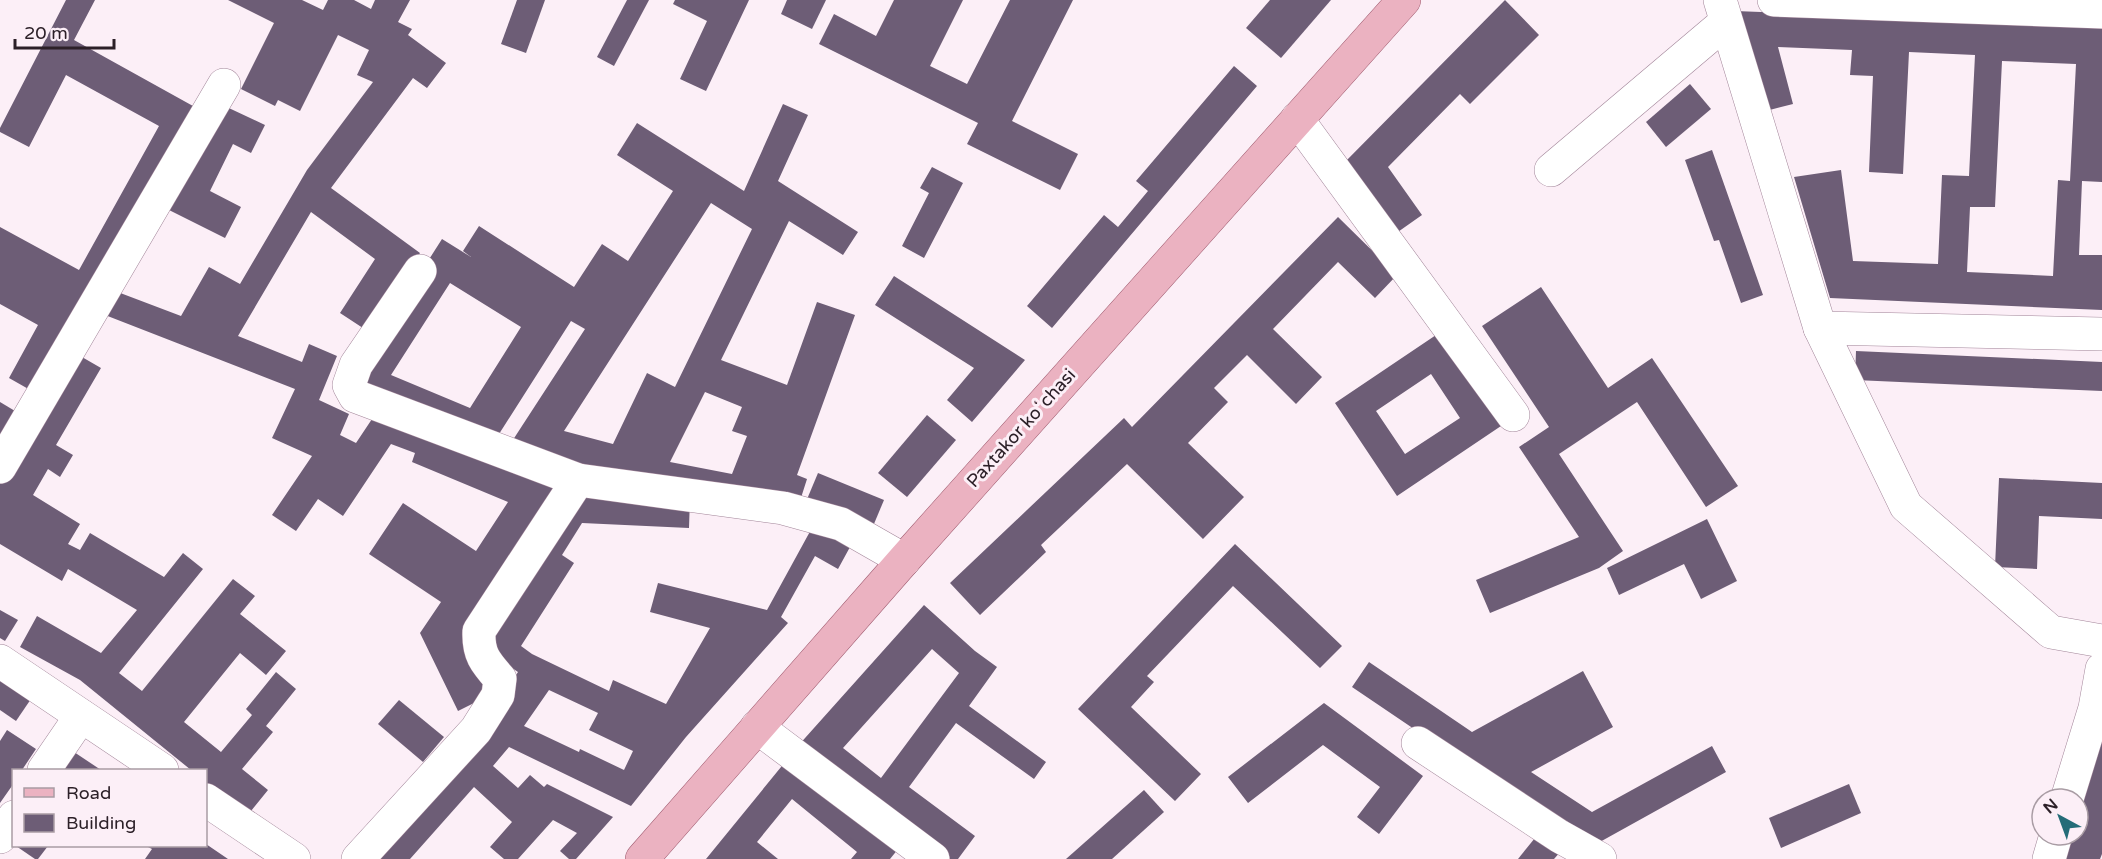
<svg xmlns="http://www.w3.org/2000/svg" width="2102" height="859" viewBox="0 0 2102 859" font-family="'Varela Round',sans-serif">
	<rect width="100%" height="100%" fill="#fceff7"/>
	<g fill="#6d5d76" fill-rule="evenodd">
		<polygon points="66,0 95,0 74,40 202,111 39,395 9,378 38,325 0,304 0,227 79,270 159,126 66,75 29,147 0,132 0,128"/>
		<polygon points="228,0 302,0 323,10 328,0 354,0 371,9 375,0 410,0 398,22 412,29 408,35 446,63 427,88 413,78 331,188 420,253 369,332 340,313 375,259 311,212 238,336 302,362 309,344 337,356 319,400 349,414 340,435 356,443 378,410 564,487 464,637 492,694 458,711 420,633 441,602 369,554 403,503 476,551 508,502 412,462 415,453 391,444 343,516 318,499 296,531 272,515 312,456 272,438 295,389 105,315 115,291 181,316 209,267 240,284 307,170 373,82 357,75 369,50 338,35 300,111 278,100 275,106 241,89 274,23"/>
		<polygon points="517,0 545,0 526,53 501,44"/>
		<polygon points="627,0 649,0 614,66 597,57"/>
		<polygon points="675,0 749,0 706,91 680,79 707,21 673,4"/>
		<polygon points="787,0 826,0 812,29 781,14"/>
		<polygon points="894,0 963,0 930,66 967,84 1010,0 1073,0 1012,121 1078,154 1060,190 967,144 978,123 819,44 834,14 876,36"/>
		<polygon points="1270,0 1331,0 1281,58 1246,28"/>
		<polygon points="1505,0 1539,35 1470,104 1460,94 1388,167 1422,215 1395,234 1344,163"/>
		<path d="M1735 11 2077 25 2102 23V182L2082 181 2079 255H2102V310L1830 298 1794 177 1841 170 1853 261 1938 264 1942 175 1969 176 1975 55 1909 52 1903 174 1869 172 1873 76 1850 75 1852 50 1778 47 1793 104 1762 112ZM2002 61 2076 64 2070 181 2058 180 2053 276 1967 272 1970 207H1995Z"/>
		<polygon points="1234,66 1257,86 1052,328 1027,306 1104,215 1118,227 1148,191 1136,181"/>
		<polygon points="1690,84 1711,109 1666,147 1646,122"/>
		<polygon points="216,102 265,125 251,153 233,144 210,191 241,207 225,238 163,207"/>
		<path d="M783 104 808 115 778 181 858 232 843 255 789 221 721 360 787 385 817 302 855 315 797 475 807 479 799 504 751 487 746 501 507 449 585 329 571 321 492 445 349 385 442 239 471 257 463 251 479 226 574 287 602 244 628 261 673 191 617 155 637 123 744 191ZM711 203 752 229 675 387 647 373 613 444 564 431ZM450 283 521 327 470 408 391 375ZM705 392 742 407 732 431 747 436 732 474 670 462Z"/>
		<polygon points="1712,150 1763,295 1741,303 1719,240 1714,241 1685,160"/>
		<polygon points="932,167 963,183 924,258 902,246 929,193 920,188"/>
		<polygon points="1338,217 1397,275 1375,298 1338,262 1273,329 1322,377 1296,404 1247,355 1214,388 1228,402 1188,443 1244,497 1203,539 1127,464 1041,545 1046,552 980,615 950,583 1124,418 1132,427"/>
		<polygon points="894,276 1025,360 972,422 947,400 974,368 875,305"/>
		<polygon points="1541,287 1608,388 1652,358 1738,486 1706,507 1637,402 1559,454 1623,551 1599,568 1490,613 1476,580 1579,537 1519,447 1549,427 1482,326"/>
		<path d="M1439 333 1501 426 1397 496 1335 403ZM1431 374 1460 418 1405 454 1376 411Z"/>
		<polygon points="1856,351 2102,362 2102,391 1855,380"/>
		<polygon points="75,353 101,368 56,445 73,455 60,477 48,469 33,495 80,524 68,544 80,550 90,533 164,577 183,553 203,569 119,673 142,691 233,579 255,596 240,614 286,651 266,675 240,653 184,722 221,752 252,715 246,709 276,672 296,689 266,726 273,732 242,769 268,790 247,816 206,782 206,770 191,770 80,680 20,647 37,616 101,653 137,610 68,569 62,581 0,544 0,480"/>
		<polygon points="0,402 20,414 0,446"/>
		<polygon points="927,415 956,440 907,497 878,473"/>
		<polygon points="818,473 884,500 871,531 805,504"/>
		<polygon points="1999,478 2102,483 2102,519 2039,516 2037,569 1995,567"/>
		<path d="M571 493 690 498 689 528 582 523 562 555 574 563 521 646 532 654 609 691 613 680 666 704 710 628 650 612 658 583 767 610 813 526 850 547 838 569 815 556 781 617 788 623 686 737 631 806 509 747 493 766 518 788 530 775 544 787 547 784 613 817 576 859H569L560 851 577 833 553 820 518 859H504L490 847 512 822 474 787 410 859H369L481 728 518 672 484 649ZM549 690 598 713 589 730 633 751 624 770 580 749 579 752 524 726Z"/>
		<polygon points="1707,519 1737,581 1701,599 1684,564 1619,595 1607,568"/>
		<polygon points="1235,544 1342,646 1320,668 1233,586 1147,676 1154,682 1131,707 1201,774 1175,801 1078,709"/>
		<path d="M924 605 975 651 997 667 969 706 1046 762 1034 779 956 723 909 787 975 836 958 859H943L797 747ZM932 649 959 673 881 778 843 748Z"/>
		<polygon points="0,610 18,620 5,641 0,638"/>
		<polygon points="1369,662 1472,732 1583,671 1613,727 1531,772 1592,812 1712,746 1726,772 1598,843 1485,777 1352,687"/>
		<polygon points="0,674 33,696 16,721 0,710"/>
		<polygon points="399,700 444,737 423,762 378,724"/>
		<polygon points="1324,703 1423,776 1379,834 1357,817 1380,787 1323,745 1248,803 1228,777"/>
		<polygon points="2102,726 2102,854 2100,859 2058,859 2066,835 2078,835 2078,799"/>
		<polygon points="7,730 36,749 22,770 14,770 14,783 0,803 0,741"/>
		<polygon points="71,750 101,770 57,770"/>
		<polygon points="790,756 903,843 890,859 851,859 857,852 792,799 757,842 778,859 706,859"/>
		<polygon points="1849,784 1861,813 1781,848 1769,818"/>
		<polygon points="1144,790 1164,812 1112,859 1066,859"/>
		<polygon points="1539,833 1561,851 1554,859 1518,859"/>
		<polygon points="206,844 228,859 145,859 152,849 146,846 206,846"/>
		<polygon points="16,846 48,846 38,859 35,859"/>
	</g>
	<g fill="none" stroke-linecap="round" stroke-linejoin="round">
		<g stroke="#a28599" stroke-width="34">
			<g id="minor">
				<polyline points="1720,0 1820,328 1906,506 2051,632 2102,641"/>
				<polyline points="1774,0 2102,12"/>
				<polyline points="1297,119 1513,415"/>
				<polyline points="1551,170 1726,22"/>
				<polyline points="420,271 356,365 349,385 355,396 578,480"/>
				<polyline points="1820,328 2102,334"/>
				<polyline points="0,467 224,85"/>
				<polyline points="0,661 162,770"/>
				<polyline points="757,727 933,859"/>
				<polyline points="1418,743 1559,836 1600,859"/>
				<polyline points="44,770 81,716"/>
				<polyline points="2067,799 2095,708 2102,669"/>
				<polyline points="206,800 294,859"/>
				<polyline points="0,837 14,817"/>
				<path d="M358 859 476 730 498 695 500 679C485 662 478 654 479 631L578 480 783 508 841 524 904 560"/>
				<polyline points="2049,859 2056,835"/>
			</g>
		</g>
		<g stroke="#a05d71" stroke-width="34">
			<polyline id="major" points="642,859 904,560 1404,0"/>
		</g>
		<use href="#minor" stroke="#fff" stroke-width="33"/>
		<use href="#major" stroke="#ebb2c1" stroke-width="33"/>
	</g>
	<g text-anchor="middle" stroke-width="6" stroke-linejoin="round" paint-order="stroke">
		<g font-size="18" fill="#2c2028" stroke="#fceff7">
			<text transform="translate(1021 428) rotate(-48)" y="6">Paxtakor koʻchasi</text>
		</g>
	</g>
	<rect x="12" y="769" width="195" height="78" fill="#fceff7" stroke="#a99ca4" stroke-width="1.5"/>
	<rect x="24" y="788" width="30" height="9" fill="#ebb2c1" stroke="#a99ca4" stroke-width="1.5"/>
	<text x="66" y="799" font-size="18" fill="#2c2028">Road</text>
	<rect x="24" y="814" width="30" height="18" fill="#6d5d76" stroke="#a99ca4" stroke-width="1.5"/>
	<text x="66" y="829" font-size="18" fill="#2c2028">Building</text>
	<g transform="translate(2060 817) rotate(319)"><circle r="28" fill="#fceff7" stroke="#a99ca4" stroke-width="1.5"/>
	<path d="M0-4.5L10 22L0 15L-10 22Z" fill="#246c78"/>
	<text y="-9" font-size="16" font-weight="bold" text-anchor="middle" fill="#2c2028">N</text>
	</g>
	<path d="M15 39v9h99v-9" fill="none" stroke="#2c2028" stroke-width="3"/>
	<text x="24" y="39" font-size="18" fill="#2c2028" stroke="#fceff7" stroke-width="4.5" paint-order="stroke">20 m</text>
</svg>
